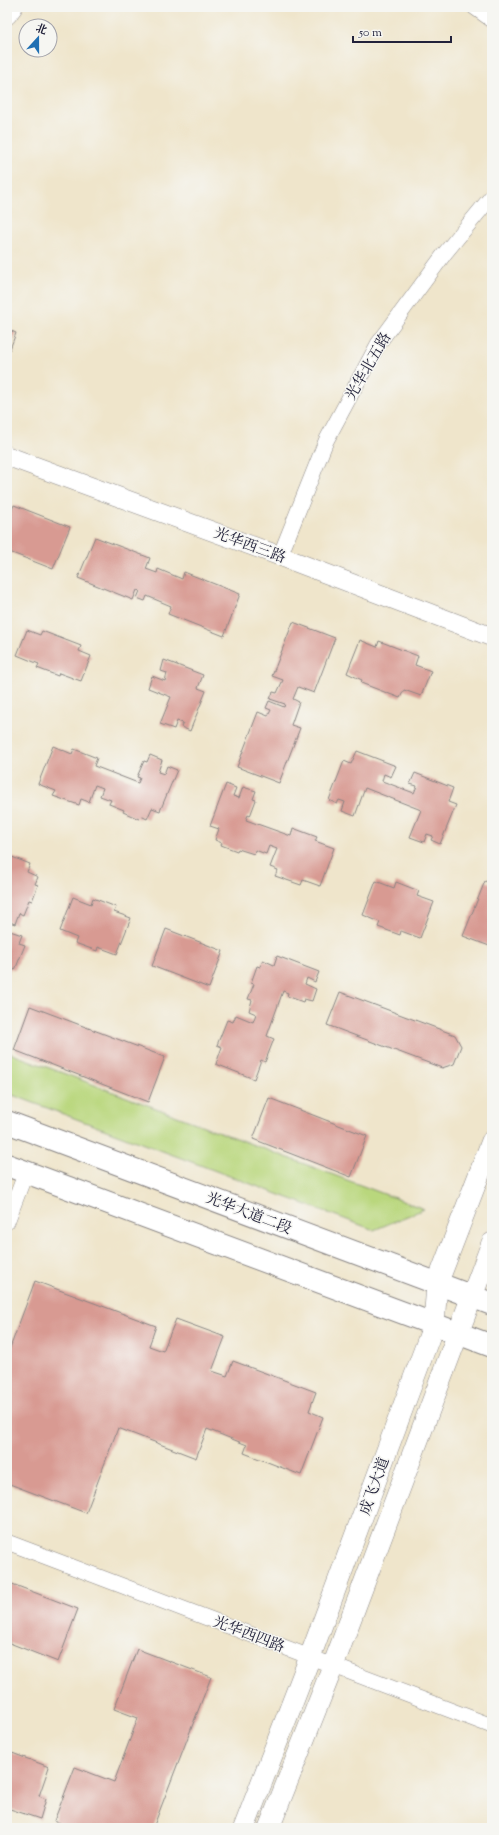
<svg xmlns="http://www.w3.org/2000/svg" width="499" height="1835" viewBox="0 0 499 1835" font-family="'Sorts Mill Goudy','Noto Serif SC',serif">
	<rect width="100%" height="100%" fill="#f6f6f2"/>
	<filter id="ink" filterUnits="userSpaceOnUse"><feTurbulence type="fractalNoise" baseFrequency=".025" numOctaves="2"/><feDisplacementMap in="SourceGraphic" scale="8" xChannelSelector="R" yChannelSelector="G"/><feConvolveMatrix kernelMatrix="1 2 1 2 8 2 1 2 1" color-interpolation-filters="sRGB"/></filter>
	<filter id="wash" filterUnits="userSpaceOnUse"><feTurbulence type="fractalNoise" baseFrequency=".012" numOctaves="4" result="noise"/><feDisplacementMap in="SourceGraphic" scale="16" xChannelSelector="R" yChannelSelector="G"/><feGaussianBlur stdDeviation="0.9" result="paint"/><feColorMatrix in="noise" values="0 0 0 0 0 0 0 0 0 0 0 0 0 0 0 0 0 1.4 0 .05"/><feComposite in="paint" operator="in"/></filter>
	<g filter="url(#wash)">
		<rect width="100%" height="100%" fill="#efe5cb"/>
		<polygon fill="#b9d77d" stroke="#6e7c5c" points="7,1052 424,1209 374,1230 7,1093"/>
		<g id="blocks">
			<g fill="#d89a92">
				<polygon points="7,329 16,333 7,357"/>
				<polygon points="14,505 70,527 53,569 7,551 7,510 11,512"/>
				<polygon points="95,537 150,558 146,569 157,573 158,569 182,579 184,572 240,594 224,636 168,614 171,606 147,596 145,601 137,598 140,591 137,590 133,600 78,578"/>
				<polygon points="293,622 335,638 314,693 298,687 293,699 299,702 291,725 300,728 279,783 237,767 258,712 268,716 271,710 266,708 269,701 284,707 285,704 270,699 273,692 277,693 283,680 272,676"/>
				<polygon points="27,630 40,635 42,631 81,646 79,651 91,656 81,681 59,673 58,676 37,668 39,664 17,655"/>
				<polygon points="360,640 377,647 379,641 418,656 415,665 431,671 421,696 404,690 400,698 361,683 362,680 347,673"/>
				<polygon points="164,660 203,675 198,688 206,691 190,731 181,727 183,723 177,721 174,729 160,724 171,697 148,688 152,676 165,681 167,673 161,671"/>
				<polygon points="53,746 72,754 74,749 97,758 94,766 138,783 140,778 137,777 144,761 147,762 150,755 162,760 158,772 164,774 167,766 177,770 160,811 152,808 147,819 141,816 139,819 123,812 124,810 109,804 111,800 100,796 103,788 95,785 89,802 81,799 79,805 53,796 56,791 38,784"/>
				<polygon points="357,751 396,766 391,777 384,774 382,781 414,793 417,786 410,784 415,773 453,788 448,802 456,805 440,844 431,840 433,836 427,834 424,842 410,837 421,810 365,788 355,816 342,811 345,802 339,800 337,804 329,800 344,761 351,764"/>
				<polygon points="226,784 236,788 233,796 239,798 243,787 256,791 253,799 256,800 250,816 248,815 246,820 291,836 293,828 317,837 315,841 334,848 320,886 303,880 301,885 275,876 278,870 270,867 277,849 269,846 266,854 255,850 254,854 238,849 237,851 221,845 222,843 215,840 219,829 210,826"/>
				<polygon points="7,855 30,864 27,872 38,877 35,884 38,885 32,901 29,900 23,915 19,913 15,924 7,921"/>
				<polygon points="376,881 394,888 396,882 419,891 417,896 434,902 420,938 401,931 400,935 378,927 380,922 363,915"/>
				<polygon points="485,881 492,884 492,947 463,936"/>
				<polygon points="73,897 91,904 93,898 116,907 114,912 131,918 117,954 98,947 97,951 75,943 77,938 60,931"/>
				<polygon points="166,929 223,951 209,988 152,966"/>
				<polygon points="7,930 22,935 19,943 25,945 15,970 10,968 7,976"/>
				<polygon points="277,956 319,972 315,982 307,978 305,984 316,989 312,1001 304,999 303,1002 287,996 288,993 283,991 267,1036 274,1039 265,1062 261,1060 254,1079 216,1064 222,1047 217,1045 227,1020 233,1022 236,1015 253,1022 256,1014 249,1011 252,1000 248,999 254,984 251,983 257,966 260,967 263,960 274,965"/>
				<polygon points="340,992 455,1035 461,1046 454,1064 442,1068 327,1025"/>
				<polygon points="30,1006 165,1057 148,1102 14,1050"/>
				<polygon points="269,1098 367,1136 351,1177 253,1139"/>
				<polygon points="35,1281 156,1326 149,1346 163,1351 176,1319 225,1337 212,1371 227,1376 233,1361 316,1392 309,1411 323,1417 301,1475 244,1453 247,1445 207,1429 196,1458 118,1428 86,1513 7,1483 7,1356"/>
				<polygon points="7,1582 78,1609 58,1662 7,1642"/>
				<polygon points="137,1649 211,1677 153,1828 73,1828 54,1821 75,1767 114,1782 138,1718 114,1709"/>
				<polygon points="7,1751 49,1767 39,1796 46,1799 40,1819 7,1808"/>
			</g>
		</g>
	</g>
	<g filter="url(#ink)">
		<use href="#blocks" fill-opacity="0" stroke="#888483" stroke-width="1"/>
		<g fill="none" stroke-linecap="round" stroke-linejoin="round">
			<g stroke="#888483" stroke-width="16">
				<g id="minor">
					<polyline points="474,7 492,20"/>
					<polyline points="280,556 326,441 378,344 445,253 492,196"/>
					<polyline points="7,1222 26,1172"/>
					<polyline points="7,1542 492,1726"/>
				</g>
			</g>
			<g stroke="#888483" stroke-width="20">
				<g id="tertiary">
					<polyline points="7,15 13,7"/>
					<polyline points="7,456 280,556 492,637"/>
				</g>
			</g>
			<g stroke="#888483" stroke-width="22">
				<g id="secondary">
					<polyline points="244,1828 310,1657 434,1324 437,1284 492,1141"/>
					<polyline points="269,1828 333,1666 492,1243"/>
				</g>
			</g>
			<g stroke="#888483" stroke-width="24">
				<g id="primary">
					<polyline points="7,1122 492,1304"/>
					<polyline points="7,1165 492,1346"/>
				</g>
			</g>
			<use href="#minor" stroke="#fff" stroke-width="15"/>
			<use href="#tertiary" stroke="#fff" stroke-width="19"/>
			<use href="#secondary" stroke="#fff" stroke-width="21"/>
			<use href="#primary" stroke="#fff" stroke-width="22"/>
		</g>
	</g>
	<g text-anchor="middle" stroke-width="3" stroke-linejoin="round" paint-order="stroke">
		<g font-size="15" fill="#22223b" stroke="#f6f6f2">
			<text transform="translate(368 366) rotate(-60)" y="5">光华北五路</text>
			<text transform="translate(250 545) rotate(20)" y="5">光华西三路</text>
			<text transform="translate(249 1213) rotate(21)" y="5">光华大道二段</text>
			<text transform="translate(374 1486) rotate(-70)" y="5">成飞大道</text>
			<text transform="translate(249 1634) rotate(21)" y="5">光华西四路</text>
		</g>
	</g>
	<rect width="499" height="1835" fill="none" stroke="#f6f6f2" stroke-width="24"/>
	<g transform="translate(38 38) rotate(21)"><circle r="19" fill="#f6f6f2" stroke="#a1a1a9"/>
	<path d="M0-3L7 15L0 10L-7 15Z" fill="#1f6fb2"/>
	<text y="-6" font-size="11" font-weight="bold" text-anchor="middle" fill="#22223b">北</text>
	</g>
	<path d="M353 36v6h98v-6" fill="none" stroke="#22223b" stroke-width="2"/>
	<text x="359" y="36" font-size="12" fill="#22223b" stroke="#f6f6f2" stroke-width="3" paint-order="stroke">50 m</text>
</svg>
